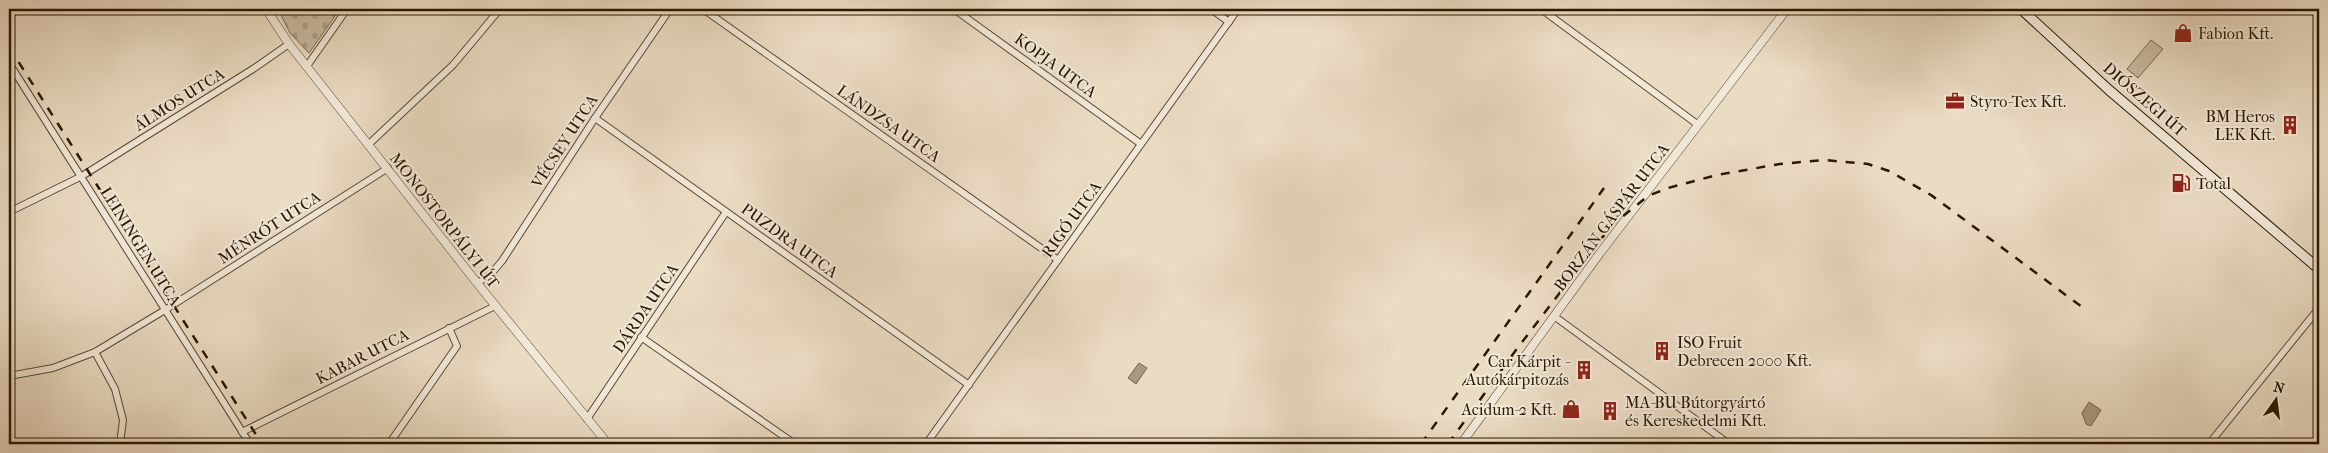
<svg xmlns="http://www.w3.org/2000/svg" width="2328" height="453" viewBox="0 0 2328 453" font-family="'IM FELL French Canon',serif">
	<defs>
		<pattern id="cemetery-stones" width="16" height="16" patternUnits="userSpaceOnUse" patternTransform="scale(1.25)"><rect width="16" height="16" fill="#c9baa2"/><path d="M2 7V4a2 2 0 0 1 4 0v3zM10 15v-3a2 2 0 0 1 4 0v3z" fill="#ad9f8a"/></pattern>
	</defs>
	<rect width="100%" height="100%" fill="#eadbc3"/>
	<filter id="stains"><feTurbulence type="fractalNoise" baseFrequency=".004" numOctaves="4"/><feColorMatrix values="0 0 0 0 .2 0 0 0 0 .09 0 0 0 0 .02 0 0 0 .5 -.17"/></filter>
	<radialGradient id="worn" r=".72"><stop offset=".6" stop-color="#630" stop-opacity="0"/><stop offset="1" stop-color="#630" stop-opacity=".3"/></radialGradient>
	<polygon fill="url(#cemetery-stones)" stroke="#7a6852" points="278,9 340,9 309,53 290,33"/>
	<polygon fill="#c9baa2" stroke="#7a6852" points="2151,40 2163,49 2138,78 2127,69"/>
	<g fill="#a99881" stroke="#76644e">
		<polygon points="1139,363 1147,368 1136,384 1128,378"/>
		<polygon points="2089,402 2101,410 2091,426 2086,424 2082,413"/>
	</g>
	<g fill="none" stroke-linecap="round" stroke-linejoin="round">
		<g stroke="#5a4832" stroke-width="8">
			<g id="minor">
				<polyline points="703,9 1058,260"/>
				<polyline points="954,9 1141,144"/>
				<polyline points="1211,9 1229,22"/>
				<polyline points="1541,9 1697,124"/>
				<polyline points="9,63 250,444"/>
				<polyline points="307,66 347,9"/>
				<polyline points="595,118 969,385"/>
				<polyline points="369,144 453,65 500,9"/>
				<polyline points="9,212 82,176 253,69 289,44"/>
				<polyline points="477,283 490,275 502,261 595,118 670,9"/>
				<polyline points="1554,316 1729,444"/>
				<polyline points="641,337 795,444"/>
				<polyline points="95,352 115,389 123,420 120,444"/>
				<polyline points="9,376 53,368 95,352 165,310 388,168"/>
				<polyline points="587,419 726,212"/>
				<polyline points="242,432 495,306"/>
				<polyline points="389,444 457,346 449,328"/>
				<polyline points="926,444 1238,9"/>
				<polyline points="2209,444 2319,308"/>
			</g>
		</g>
		<g stroke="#5a4832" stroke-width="9">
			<g id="tertiary">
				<polyline points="266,9 289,44 477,283 608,444"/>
				<polyline points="1461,444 1600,253 1787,9"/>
			</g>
		</g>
		<g stroke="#2a1701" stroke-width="11">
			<polyline id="secondary" points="2021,9 2109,90 2319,269"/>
		</g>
		<use href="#minor" stroke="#f1e8d8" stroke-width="6"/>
		<use href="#tertiary" stroke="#f1e8d8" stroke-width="8"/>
		<use href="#secondary" stroke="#f1e8d8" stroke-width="9"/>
		<g stroke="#2a1701" stroke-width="2.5" stroke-dasharray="9 9" stroke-linecap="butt">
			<polyline points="9,47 262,444"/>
			<polyline points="1421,444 1604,188"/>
			<polyline points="1448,444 1516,350 1611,226 1648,196 1668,188 1717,175 1780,164 1824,160 1868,164 1889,171 1931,195 2082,307"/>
		</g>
	</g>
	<defs>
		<g id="shop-bare" transform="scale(1.5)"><path d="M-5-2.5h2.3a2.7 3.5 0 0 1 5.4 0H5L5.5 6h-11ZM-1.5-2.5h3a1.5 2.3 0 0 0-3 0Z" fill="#8f2418" stroke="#f1e8d8" stroke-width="2.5" paint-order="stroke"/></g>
		<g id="office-bare" transform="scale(1.5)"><path d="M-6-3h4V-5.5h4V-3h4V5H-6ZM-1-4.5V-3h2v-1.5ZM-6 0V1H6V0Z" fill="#8f2418" stroke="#f1e8d8" stroke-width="2.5" paint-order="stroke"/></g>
		<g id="building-bare" transform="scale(1.5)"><path d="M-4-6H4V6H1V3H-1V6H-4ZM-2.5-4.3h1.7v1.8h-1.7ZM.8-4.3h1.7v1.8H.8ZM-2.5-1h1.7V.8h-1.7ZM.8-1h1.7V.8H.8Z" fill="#8f2418" stroke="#f1e8d8" stroke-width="2.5" paint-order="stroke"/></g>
		<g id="fuel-bare" transform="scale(1.5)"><path d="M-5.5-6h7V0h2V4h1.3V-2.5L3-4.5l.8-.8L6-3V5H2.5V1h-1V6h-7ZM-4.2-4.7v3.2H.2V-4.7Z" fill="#8f2418" stroke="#f1e8d8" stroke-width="2.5" paint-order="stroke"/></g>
	</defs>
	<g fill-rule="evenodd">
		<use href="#shop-bare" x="2183" y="33"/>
		<use href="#office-bare" x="1955" y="101"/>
		<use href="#building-bare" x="2290" y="125"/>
		<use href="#fuel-bare" x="2181" y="183"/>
		<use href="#building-bare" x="1662" y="351"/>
		<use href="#building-bare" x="1584" y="370"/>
		<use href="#shop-bare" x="1571" y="409"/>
		<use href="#building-bare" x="1610" y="411"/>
	</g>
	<g text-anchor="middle" stroke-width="4" stroke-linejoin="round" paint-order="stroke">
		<g font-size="16" fill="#2a1701" stroke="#f1e8d8" text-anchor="start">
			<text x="2198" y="39">Fabion Kft.</text>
			<text x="1970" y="107">Styro-Tex Kft.</text>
			<text x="2275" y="122" text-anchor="end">BM Heros<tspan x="2275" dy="18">LEK Kft.</tspan></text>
			<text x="2196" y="189">Total</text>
			<text x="1677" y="348">ISO Fruit<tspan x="1677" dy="18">Debrecen 2000 Kft.</tspan></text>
			<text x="1569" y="367" text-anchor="end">Car Kárpit -<tspan x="1569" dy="18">Autókárpitozás</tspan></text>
			<text x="1625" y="408">MA-BU Bútorgyártó<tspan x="1625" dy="18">és Kereskedelmi Kft.</tspan></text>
			<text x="1556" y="415" text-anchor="end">Acidum-2 Kft.</text>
		</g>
		<g font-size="16" fill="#2a1701" stroke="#f1e8d8">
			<text transform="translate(1056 65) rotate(36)" y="6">KOPJA UTCA</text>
			<text transform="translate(179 99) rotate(-32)" y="6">ÁLMOS UTCA</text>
			<text transform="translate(2145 99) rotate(41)" y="6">DIÓSZEGI ÚT</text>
			<text transform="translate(889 123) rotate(35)" y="6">LÁNDZSA UTCA</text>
			<text transform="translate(564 141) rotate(-57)" y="6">VÉCSEY UTCA</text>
			<text transform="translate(1611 217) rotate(-53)" y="6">BORZÁN GÁSPÁR UTCA</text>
			<text transform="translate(1071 219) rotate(-54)" y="6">RIGÓ UTCA</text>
			<text transform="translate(445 220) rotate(52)" y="6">MONOSTORPÁLYI ÚT</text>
			<text transform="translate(269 227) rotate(-33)" y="6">MÉNRÓT UTCA</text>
			<text transform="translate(790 240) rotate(36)" y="6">PUZDRA UTCA</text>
			<text transform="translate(141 246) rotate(58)" y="6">LEININGEN UTCA</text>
			<text transform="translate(645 308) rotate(-56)" y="6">DÁRDA UTCA</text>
			<text transform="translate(362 356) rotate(-27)" y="6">KABAR UTCA</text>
		</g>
	</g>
	<rect width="2328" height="453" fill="none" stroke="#eadbc3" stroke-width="30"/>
	<rect x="10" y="10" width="2308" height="433" fill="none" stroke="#2a1701" stroke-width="2.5"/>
	<rect x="15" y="15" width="2298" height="423" fill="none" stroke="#2a1701"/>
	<g transform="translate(2276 400) rotate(14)" stroke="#f1e8d8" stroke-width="4" paint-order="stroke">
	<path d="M0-4L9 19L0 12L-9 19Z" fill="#2a1701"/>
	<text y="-8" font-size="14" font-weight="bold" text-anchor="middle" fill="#2a1701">N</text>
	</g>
	<rect width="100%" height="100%" filter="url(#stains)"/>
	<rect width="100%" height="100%" fill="url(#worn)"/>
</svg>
